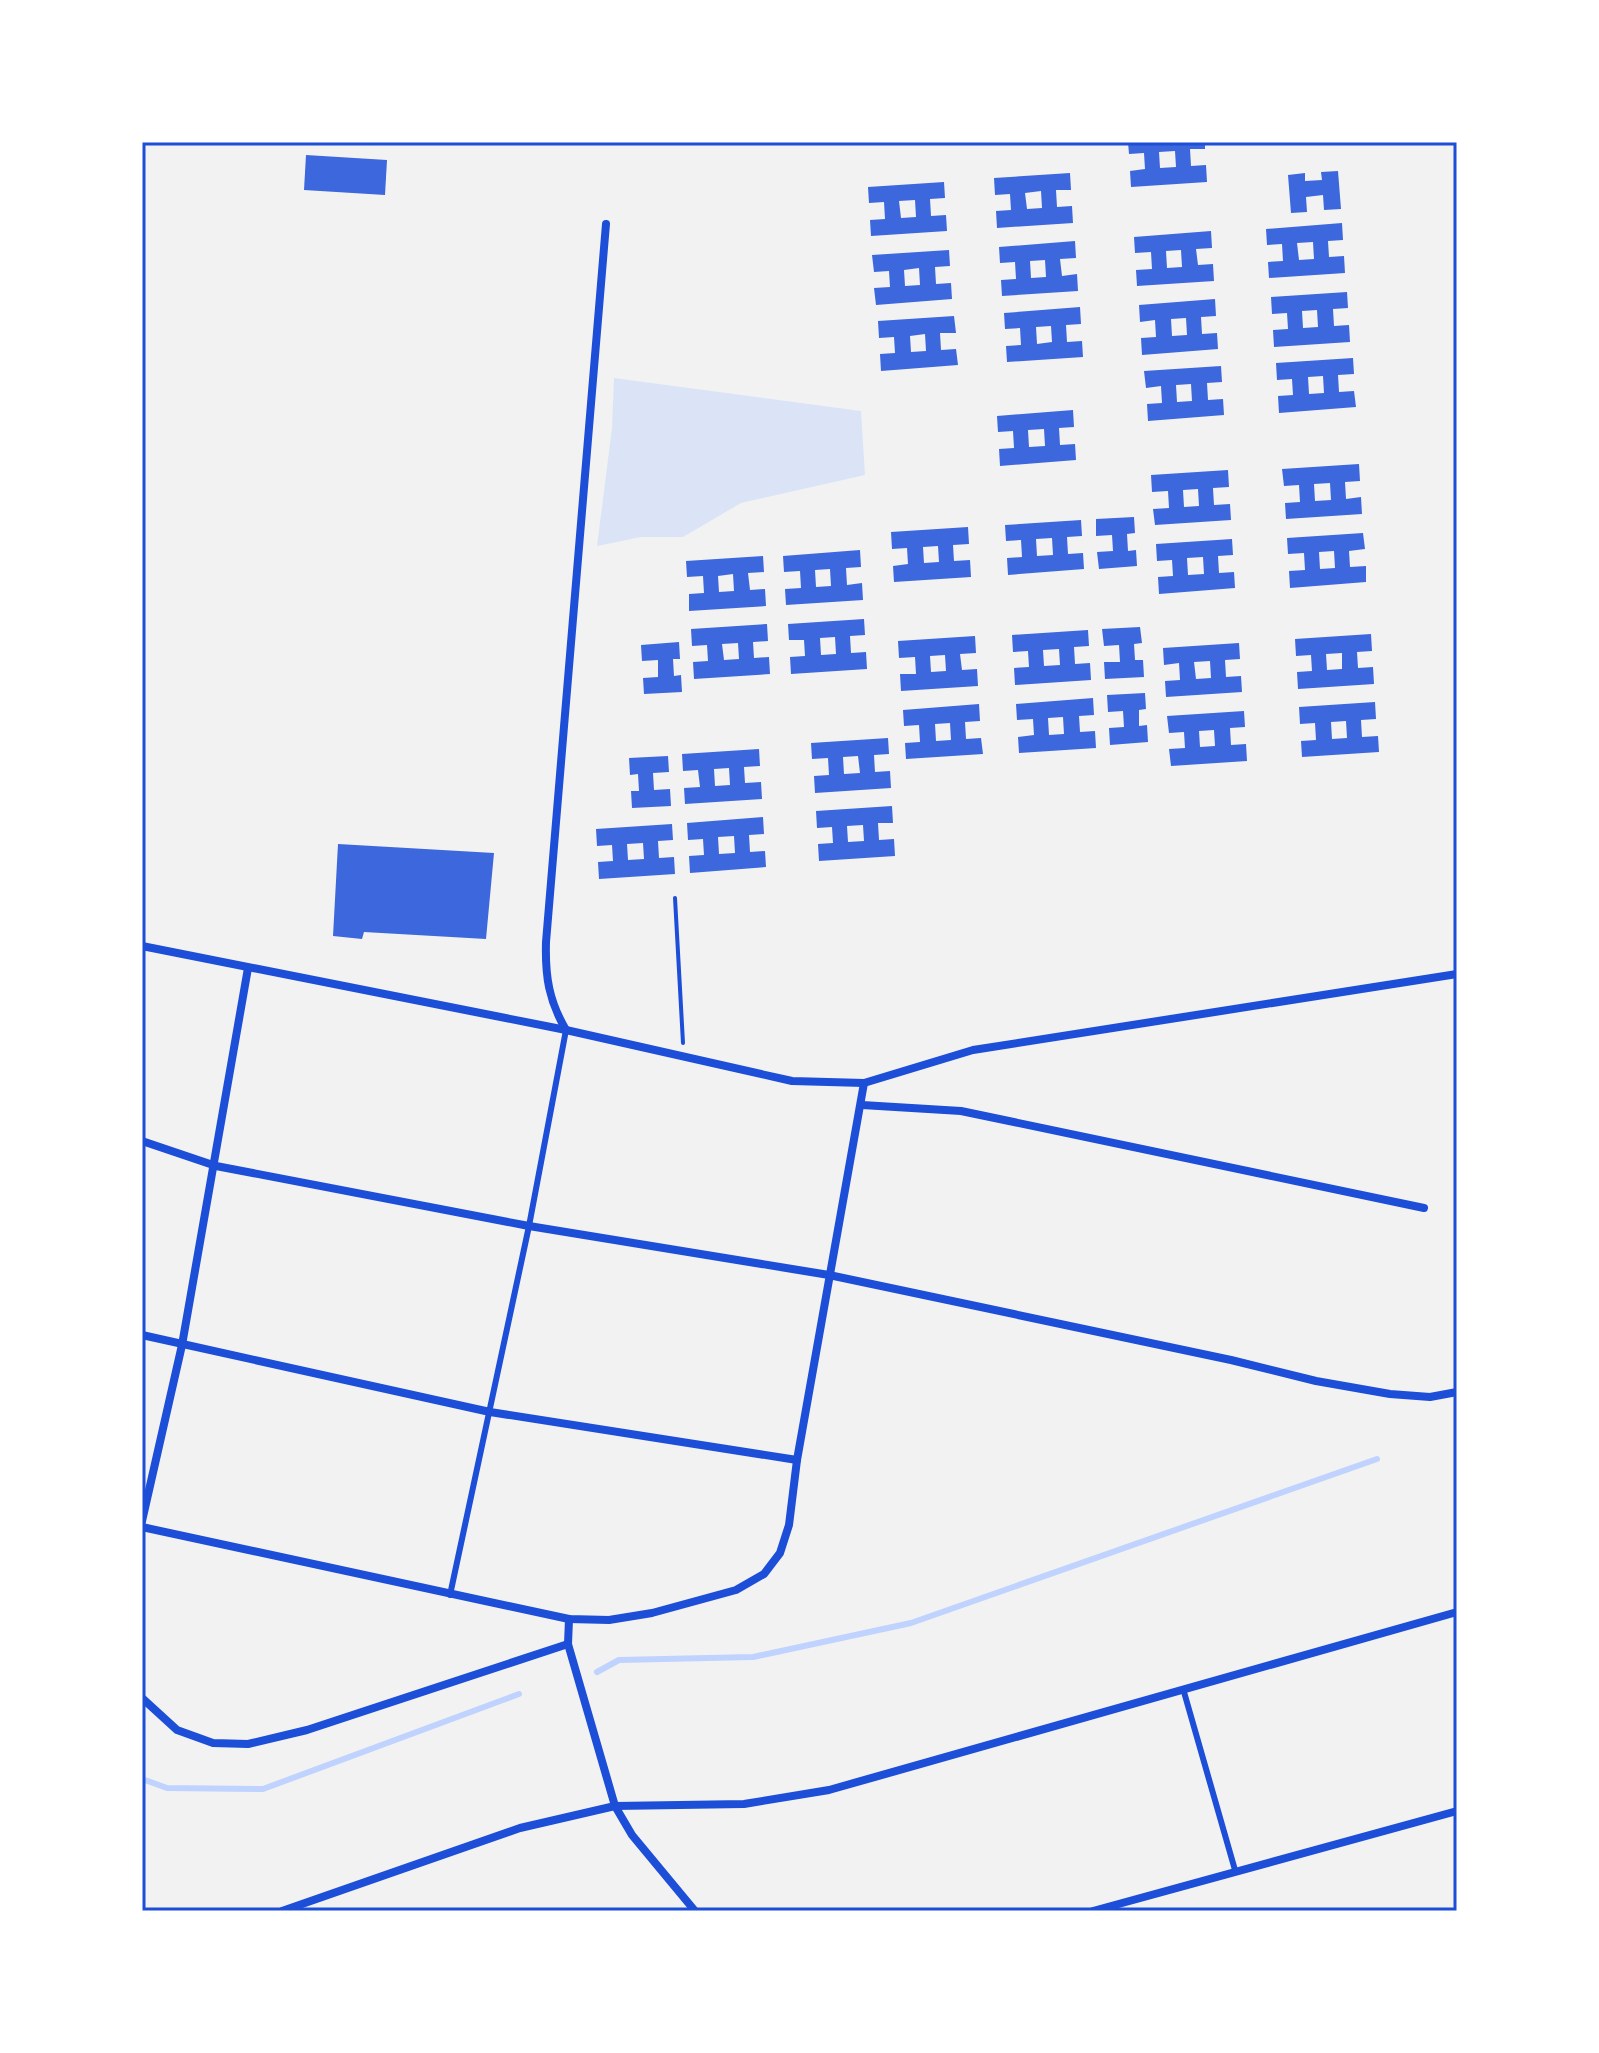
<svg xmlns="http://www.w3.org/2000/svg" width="1599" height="2053" viewBox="0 0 1599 2053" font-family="Lato,sans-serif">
	<rect width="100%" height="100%" fill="#f2f2f2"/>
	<polygon fill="#dbe4f7" points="614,378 861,411 865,475 741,503 683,537 641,537 597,546 612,428"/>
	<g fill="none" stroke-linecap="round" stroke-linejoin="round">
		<g stroke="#bfd3fe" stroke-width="6">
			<polyline points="597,1672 619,1660 753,1657 911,1623 1377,1459"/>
			<polyline points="142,1779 167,1788 263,1789 519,1694"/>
		</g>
	</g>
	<g fill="#3d67dc" fill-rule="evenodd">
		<path d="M1128 142H1205V149H1190L1191 166 1206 165 1207 182 1131 187 1130 171 1145 169 1144 153 1129 154ZM1175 151 1176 167 1160 168 1159 152Z"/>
		<polygon points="306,155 387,160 385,195 304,190"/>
		<polygon points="1338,171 1341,209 1324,210 1323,195 1306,197 1307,212 1291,213 1288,175 1305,173 1305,181 1322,180 1321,172"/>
		<path d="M1070 173 1071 190H1056L1057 207 1072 206 1073 223 997 228 996 211 1011 210 1010 194 995 195 994 178ZM1041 191 1042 208 1027 209 1025 193Z"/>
		<path d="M944 182 945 198 930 199 931 216 946 215 947 231 871 236 870 220 885 219 884 202 869 203 868 187ZM915 200 916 217 901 218 899 201Z"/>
		<path d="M1342 223 1343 240 1328 241 1329 257 1344 256 1345 273 1269 278 1268 262 1283 261 1282 244 1267 245 1266 229ZM1313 242 1314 259 1299 260 1297 243Z"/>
		<path d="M1211 231 1212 248 1196 249 1198 265 1213 264 1214 281 1137 286 1136 270 1152 269 1151 252 1135 253 1134 237ZM1181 250 1182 267 1167 268 1166 251Z"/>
		<path d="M1075 241 1076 258 1060 259 1062 276 1077 274 1078 291 1002 296 1001 280 1016 279 1015 262 1000 263 999 247ZM1045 260 1046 277 1031 278 1030 261Z"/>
		<path d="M949 250 950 266 935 267 936 284 951 283 952 299 876 305 874 288 890 287 889 271 874 272 872 255ZM919 268 920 285 905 286 904 270Z"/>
		<path d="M1347 292 1348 308 1333 309 1334 326 1349 325 1350 342 1274 347 1273 330 1288 329 1287 313 1272 314 1271 297ZM1317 310 1318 327 1303 328 1302 311Z"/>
		<path d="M1215 299 1216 316 1201 317 1202 334 1217 333 1218 349 1142 355 1141 338 1156 337 1155 320 1140 322 1139 305ZM1186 318 1187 335 1172 336 1171 319Z"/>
		<path d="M1080 307 1081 324 1066 325 1067 342 1082 341 1083 357 1007 362 1006 346 1021 345 1020 328 1005 329 1004 313ZM1051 326 1052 342 1037 344 1036 327Z"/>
		<path d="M954 316 956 333H940L941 350 956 349 958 365 881 371 880 354 895 353 894 337 879 338 878 321ZM925 334 926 351 911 352 910 336Z"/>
		<path d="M1353 358 1354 374 1338 375 1339 392 1354 391 1356 407 1279 413 1278 396 1293 395 1292 379 1277 380 1276 363ZM1323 376 1324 393 1309 394 1308 377Z"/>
		<path d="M1221 366 1222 382 1207 383 1208 400 1223 399 1224 415 1148 421 1147 404 1162 403 1161 386 1146 388 1144 371ZM1191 384 1192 401 1177 402 1176 385Z"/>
		<path d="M1073 410 1074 427 1059 428 1060 445 1075 444 1076 460 1000 466 999 449 1014 448 1013 431 998 432 997 416ZM1044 429 1045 446 1029 447 1028 430Z"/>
		<path d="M1359 464 1360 481 1345 482 1346 499 1361 497 1362 514 1286 519 1285 503 1300 502 1299 485 1284 486 1282 469ZM1330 483 1331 500 1315 501 1314 484Z"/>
		<path d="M1228 470 1229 487 1213 488 1214 505 1230 504 1231 520 1155 525 1153 509 1169 508 1168 491 1152 492 1151 475ZM1198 489 1199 506 1184 507 1183 490Z"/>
		<polygon points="1134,517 1135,533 1127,534 1128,551 1136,550 1137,566 1099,569 1097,552 1113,551 1112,535 1096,536 1096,519"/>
		<path d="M1081 520 1082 536 1067 537 1068 554 1083 553 1084 569 1008 575 1007 558 1022 557 1021 540 1006 541 1005 525ZM1052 538 1053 555 1037 556 1036 539Z"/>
		<path d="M968 527 969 544 953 545 954 561 970 560 971 577 894 582 893 566 908 564 907 548 892 549 891 532ZM938 546 939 562 924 563 923 547Z"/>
		<path d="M1363 533 1365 549 1349 551 1350 567 1366 566V582L1290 588 1289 571 1305 570 1304 553 1288 554 1287 538ZM1334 551 1335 568 1320 569 1319 552Z"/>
		<path d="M1232 539 1233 555 1218 556 1219 573 1234 572 1235 588 1159 594 1158 577 1173 576 1172 560 1157 561 1156 544ZM1203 557 1204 574 1188 575 1187 558Z"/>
		<path d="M860 550 861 567 846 568 847 585 862 583 863 600 786 605 785 589 801 588 800 571 784 572 783 556ZM830 569 831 586 816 587 815 570Z"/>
		<path d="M763 556 764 572 748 573 750 590 765 589 766 606 689 611V594L704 593 703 576 687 577 686 561ZM733 574 734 591 719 592 718 576Z"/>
		<path d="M864 619 865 635 850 636 851 653 866 652 867 669 791 674 790 657 805 656 804 640H789L788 624ZM835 637 836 654 821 655 820 638Z"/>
		<path d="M767 624 768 641 753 642 754 658 769 657 770 674 694 679 693 662 708 661 707 645 692 646 691 629ZM738 643 739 659 724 660 722 644Z"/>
		<polygon points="1140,627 1142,643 1134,644 1135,660 1143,660 1144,677 1105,679 1104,662 1120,662 1119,645 1104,646 1102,629"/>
		<path d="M1088 630 1089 646 1074 647 1075 664 1090 663 1091 680 1015 685 1014 668 1029 667 1028 651 1013 652 1012 635ZM1059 649 1060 665 1044 666 1043 650Z"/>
		<path d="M1371 634 1372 651 1357 652 1358 668 1373 667 1374 684 1298 689 1297 672 1312 671 1311 655 1296 656 1295 639ZM1342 653V669L1327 670 1326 654Z"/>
		<path d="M975 636 976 653 960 654 962 670 977 669 978 686 901 691 900 674H916L915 657 899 658 898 641ZM945 655 946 671 931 672 930 656Z"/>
		<polygon points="679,642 680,659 673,659 674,676 681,675 682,692 644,694 643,678 658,677 658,660 642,661 641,645"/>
		<path d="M1239 643 1240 659 1225 660 1226 677 1241 676 1242 692 1166 697 1165 681 1180 680 1179 663 1164 665 1163 648ZM1210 661 1211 678 1196 679 1194 662Z"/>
		<polygon points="1145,693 1146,709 1139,710 1139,726 1147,725 1148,742 1110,745 1109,728 1124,727 1123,711 1108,712 1107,695"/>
		<path d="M1093 698 1094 715 1079 716 1080 732 1095 731 1096 748 1019 753 1018 737 1034 735 1033 719 1017 720 1016 704ZM1063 717 1064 734 1049 735 1048 718Z"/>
		<path d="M1375 702 1376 719 1361 720 1362 737 1378 736 1379 752 1302 757 1301 741 1316 740 1315 723 1300 724 1299 707ZM1346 721 1347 738 1332 739 1331 722Z"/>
		<path d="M979 704 980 721 965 722 966 739 981 738 983 754 906 759 905 743 920 742 919 725 904 726 903 710ZM950 723 951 740 936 741 935 724Z"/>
		<path d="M1244 711 1245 727 1230 728 1231 745 1246 744 1247 761 1171 766 1169 749 1185 748 1184 732 1169 733 1167 716ZM1214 730 1215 746 1200 747 1199 731Z"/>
		<path d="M888 738 889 754 874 755 875 772 890 771 891 788 815 793 814 776 829 775 828 758 812 759 811 743ZM858 756 860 773 844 774 843 757Z"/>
		<path d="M759 749 760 766 744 767 745 783 761 782 762 799 685 804 684 788 700 787 698 770 683 771 682 754ZM729 768 730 785 715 786 714 769Z"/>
		<polygon points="668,756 669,772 653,773 654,790 670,789 671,806 632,808 631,791 639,791 638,774 630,775 629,758"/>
		<path d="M892 806 893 823H878L879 840 894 839 895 856 819 861 818 844 833 843 832 827 817 828 816 811ZM863 825 864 841 848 842 847 826Z"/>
		<path d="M763 817 764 834 749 835 750 852 765 851 766 867 690 873 689 856 704 855 703 839 688 840 687 823ZM734 836 735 853 719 854 718 837Z"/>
		<path d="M672 824 673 840 658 841 659 858 674 857 675 874 599 879 598 862 613 861 612 845 597 846 596 829ZM643 843 644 859 628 860 627 844Z"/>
		<polygon points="338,844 494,853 486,939 364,932 362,939 333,936"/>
	</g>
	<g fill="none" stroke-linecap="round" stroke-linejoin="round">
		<polyline stroke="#1d4ed8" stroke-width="4" points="675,898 683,1043"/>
		<g stroke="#1d4ed8" stroke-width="6">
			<polyline points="450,1595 529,1226 566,1030"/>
			<polyline points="1184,1692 1235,1870"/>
		</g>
		<g stroke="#1d4ed8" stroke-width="8">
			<polyline points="142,946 566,1030 792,1081 864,1083 973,1050 1457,974"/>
			<path d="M566 1030C549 1001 545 977 546 942L606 224"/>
			<polyline points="862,1105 961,1111 1424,1208"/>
			<polyline points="142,1141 216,1166 529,1226 829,1275 1231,1360 1316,1381 1390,1394 1430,1397 1457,1392"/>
			<polyline points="142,1335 490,1412 797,1460"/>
			<polyline points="142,1521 182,1345 248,968"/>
			<polyline points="142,1527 569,1619 609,1620 652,1613 736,1590 764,1574 780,1553 789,1525 797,1460 864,1083"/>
			<polyline points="569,1619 568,1644 615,1806 632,1835 695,1911"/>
			<polyline points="142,1698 177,1730 213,1743 248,1744 307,1730 568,1644"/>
			<polyline points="282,1911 520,1828 615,1806 744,1804 829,1790 1457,1612"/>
			<polyline points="1093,1911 1457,1811"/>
		</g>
	</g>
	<rect width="1599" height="2053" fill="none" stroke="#ffffff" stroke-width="288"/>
	<rect x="144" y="144" width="1311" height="1765" fill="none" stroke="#1d4ed8" stroke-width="3"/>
</svg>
